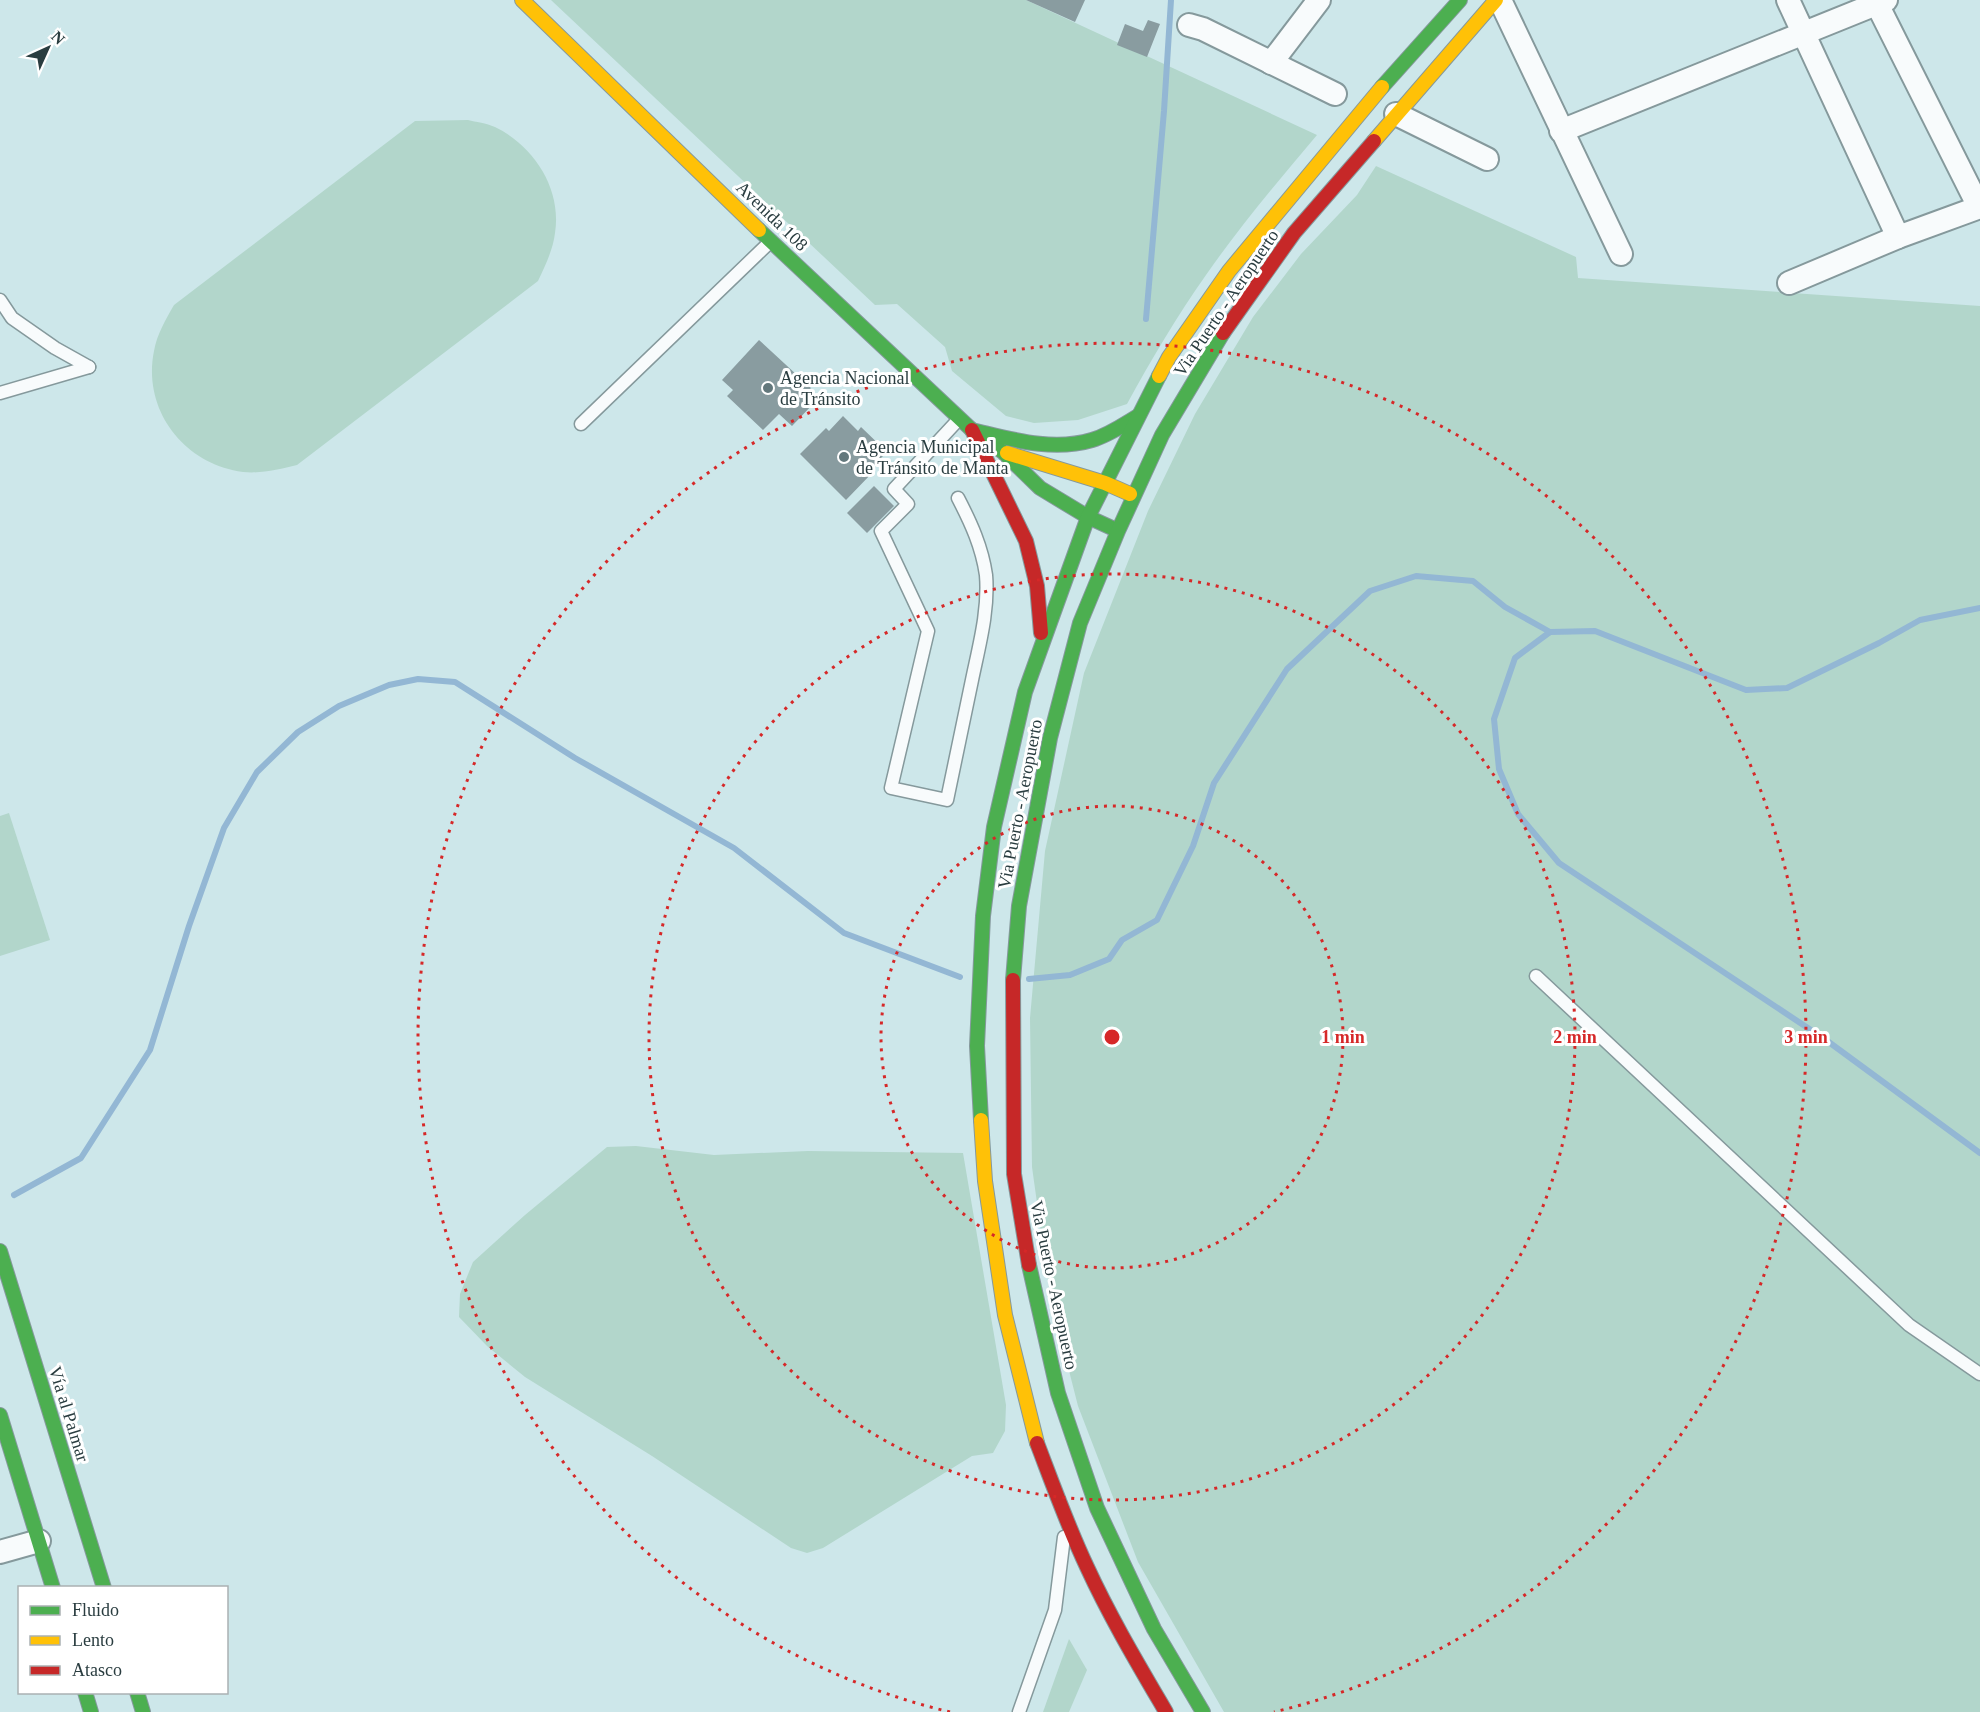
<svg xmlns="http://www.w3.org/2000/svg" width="1980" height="1712" viewBox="0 0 1980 1712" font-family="Georgia,serif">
	<rect width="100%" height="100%" fill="#cde7ea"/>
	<g fill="#b2d6cb">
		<path d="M551 0H1026L1317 135C1279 180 1240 226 1206 275 1177 316 1151 360 1127 404L1078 420 1034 423 1006 416 952 371 945 347 897 304 875 305Z"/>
		<path d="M468 120C476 122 486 123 495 127 534 146 562 189 555 233 553 250 545 266 538 281L297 465C280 469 261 474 243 472 184 464 142 410 154 351 157 334 166 319 174 305L415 121Z"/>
		<polygon points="1376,166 1576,257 1578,278 1980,306 1980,1712 1224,1712 1138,1562 1078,1406 1050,1296 1032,1167 1030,1018 1045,851 1084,673 1148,511 1195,414 1253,317 1301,254 1357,195"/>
		<polygon points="9,813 50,940 0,956 0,816"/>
		<polygon points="636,1146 714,1155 808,1151 963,1153 1006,1405 1005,1431 993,1453 972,1456 823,1548 807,1553 791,1548 652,1456 525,1377 487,1346 459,1317 460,1294 473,1262 525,1215 607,1147"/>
		<polygon points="1069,1639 1087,1670 1069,1712 1043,1712"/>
	</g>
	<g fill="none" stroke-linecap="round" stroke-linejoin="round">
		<g stroke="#93b7d4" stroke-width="6">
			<polyline points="1146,319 1164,111 1171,0"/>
			<polyline points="1980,608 1920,620 1879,643 1787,688 1746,690 1595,631 1550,632 1515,658 1494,719 1499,769 1518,814 1559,863 1826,1040 1980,1153"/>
			<polyline points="1029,979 1070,975 1109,959 1122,940 1157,920 1193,846 1214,783 1287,669 1370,591 1416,576 1473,581 1505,607 1550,632"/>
			<polyline points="14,1195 81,1158 150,1050 189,926 224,828 257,772 298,732 339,706 389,685 418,679 455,682 575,758 734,848 844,933 960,977"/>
		</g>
	</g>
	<g fill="#899ca0">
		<polygon points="1026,0 1085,0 1075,22"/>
		<polygon points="1148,20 1160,24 1147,57 1117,45 1125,24 1143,31"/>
		<polygon points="759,340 811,388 805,394 815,402 792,426 779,414 763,430 727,396 733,390 722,380"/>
		<polygon points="843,416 858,431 861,427 887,452 870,469 873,472 846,500 800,454 826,428 829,431"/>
		<polygon points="874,486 894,506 867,533 847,513"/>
	</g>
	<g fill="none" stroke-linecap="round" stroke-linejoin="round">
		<g stroke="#85999c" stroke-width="15">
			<g id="lane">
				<polyline points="0,300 12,318 55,348 89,367"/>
				<polyline points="0,393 89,367"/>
				<polyline points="581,424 771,241"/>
				<path d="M958 498C971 523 982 547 986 575 989 610 979 646 972 680 964 720 955 760 947 800L891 788 928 631 881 531 908 504 894 489 959 419"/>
				<polyline points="1536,976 1909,1325 1980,1374"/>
				<polyline points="1019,1712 1055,1610 1064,1537"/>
			</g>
		</g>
		<g stroke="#85999c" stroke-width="26">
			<g id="street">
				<polyline points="1500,0 1621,254"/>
				<polyline points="1788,0 1898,237"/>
				<polyline points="1877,4 1979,207"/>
				<polyline points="1189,25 1203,29 1335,94"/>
				<polyline points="1271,63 1319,0"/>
				<polyline points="1396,114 1487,159"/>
				<polyline points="1561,131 1886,0"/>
				<polyline points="1789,283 1898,237 1980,207"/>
				<polyline points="0,1552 39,1541"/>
			</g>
		</g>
		<g stroke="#85999c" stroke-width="16">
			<g id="fast">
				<polyline points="1382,87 1460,0"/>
				<polyline points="759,230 972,430 1003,452 1040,488 1088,517 1112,528"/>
				<path d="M972 430C1011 439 1052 452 1092 440 1109 435 1123 425 1138 416"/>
				<polyline points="1013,980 1019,906 1050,738 1080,623 1118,531 1162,435 1223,333"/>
				<polyline points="981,1120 977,1046 983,916 994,827 1025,692 1088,517 1159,376"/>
				<polyline points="0,1251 104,1588"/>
				<polyline points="1029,1265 1058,1393 1097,1508 1154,1629 1203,1712"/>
				<polyline points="0,1415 53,1588"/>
				<polyline points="85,1692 91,1712"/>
				<polyline points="137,1692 143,1712"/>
			</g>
		</g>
		<g stroke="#85999c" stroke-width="16">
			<g id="slow">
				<polyline points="522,0 759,230"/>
				<polyline points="1374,141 1496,0"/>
				<polyline points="1159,376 1169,357 1229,271 1382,87"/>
				<polyline points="1007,453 1105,483 1130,494"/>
				<polyline points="981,1120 985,1181 1005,1315 1037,1443"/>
			</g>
		</g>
		<g stroke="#85999c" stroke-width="16">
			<g id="jam">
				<polyline points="1223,333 1294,233 1374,141"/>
				<polyline points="972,430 1026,541 1037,586 1041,633"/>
				<polyline points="1013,980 1014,1174 1029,1265"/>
				<path d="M1037 1443C1053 1485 1068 1527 1087 1567 1110 1617 1138 1664 1166 1712"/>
			</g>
		</g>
		<use href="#lane" stroke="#f8fbfc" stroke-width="12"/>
		<use href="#street" stroke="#f8fbfc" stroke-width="22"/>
		<use href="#fast" stroke="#4caf50" stroke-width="14"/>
		<use href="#slow" stroke="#ffc107" stroke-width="14"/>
		<use href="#jam" stroke="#c62828" stroke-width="14"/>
	</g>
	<g fill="none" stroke="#d62828" stroke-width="3" stroke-dasharray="3 6">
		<circle cx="1112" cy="1037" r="231"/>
		<circle cx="1112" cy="1037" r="463"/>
		<path d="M950 1712A694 694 0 1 1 1274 1712"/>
	</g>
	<g fill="#63787c" stroke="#fff" stroke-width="2">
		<circle cx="768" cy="388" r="6"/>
		<circle cx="844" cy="457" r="6"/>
	</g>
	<g text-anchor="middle" stroke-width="6" stroke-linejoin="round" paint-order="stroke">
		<g font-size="18" fill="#2a3d40" stroke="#fff">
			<text transform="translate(772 216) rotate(44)" y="6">Avenida 108</text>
			<text transform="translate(1226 303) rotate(-56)" y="6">Via Puerto - Aeropuerto</text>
			<text transform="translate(1020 804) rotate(-79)" y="6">Via Puerto - Aeropuerto</text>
			<text transform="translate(1054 1285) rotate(78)" y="6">Via Puerto - Aeropuerto</text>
			<text transform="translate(69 1414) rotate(73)" y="6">Vía al Palmar</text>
		</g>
		<g font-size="18" fill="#2a3d40" stroke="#fff" text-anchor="start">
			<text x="780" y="384">Agencia Nacional<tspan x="780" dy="21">de Tránsito</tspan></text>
			<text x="856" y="453">Agencia Municipal<tspan x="856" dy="21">de Tránsito de Manta</tspan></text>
		</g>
	</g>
	<circle cx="1112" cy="1037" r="9" fill="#d62828" stroke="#fff" stroke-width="3"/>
	<g font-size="18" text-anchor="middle" font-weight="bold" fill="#d62828" stroke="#fff" stroke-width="6" stroke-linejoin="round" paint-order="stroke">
		<text x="1343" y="1043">1 min</text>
		<text x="1575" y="1043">2 min</text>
		<text x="1806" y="1043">3 min</text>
	</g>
	<rect x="18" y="1586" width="210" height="108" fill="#ffffff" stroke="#aab1b3" stroke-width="1.5"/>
	<rect x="30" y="1606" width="30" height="9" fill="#4caf50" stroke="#aab1b3" stroke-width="1.5"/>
	<text x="72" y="1616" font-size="18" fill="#2a3d40">Fluido</text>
	<rect x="30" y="1636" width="30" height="9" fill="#ffc107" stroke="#aab1b3" stroke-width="1.5"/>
	<text x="72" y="1646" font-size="18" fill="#2a3d40">Lento</text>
	<rect x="30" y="1666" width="30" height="9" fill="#c62828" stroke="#aab1b3" stroke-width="1.5"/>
	<text x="72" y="1676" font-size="18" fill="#2a3d40">Atasco</text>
	<g transform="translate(48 48) rotate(45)" stroke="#ffffff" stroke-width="4.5" paint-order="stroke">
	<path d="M0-4.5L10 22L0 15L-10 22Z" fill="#2a3d40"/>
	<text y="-9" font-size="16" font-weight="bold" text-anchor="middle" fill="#2a3d40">N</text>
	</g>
</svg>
